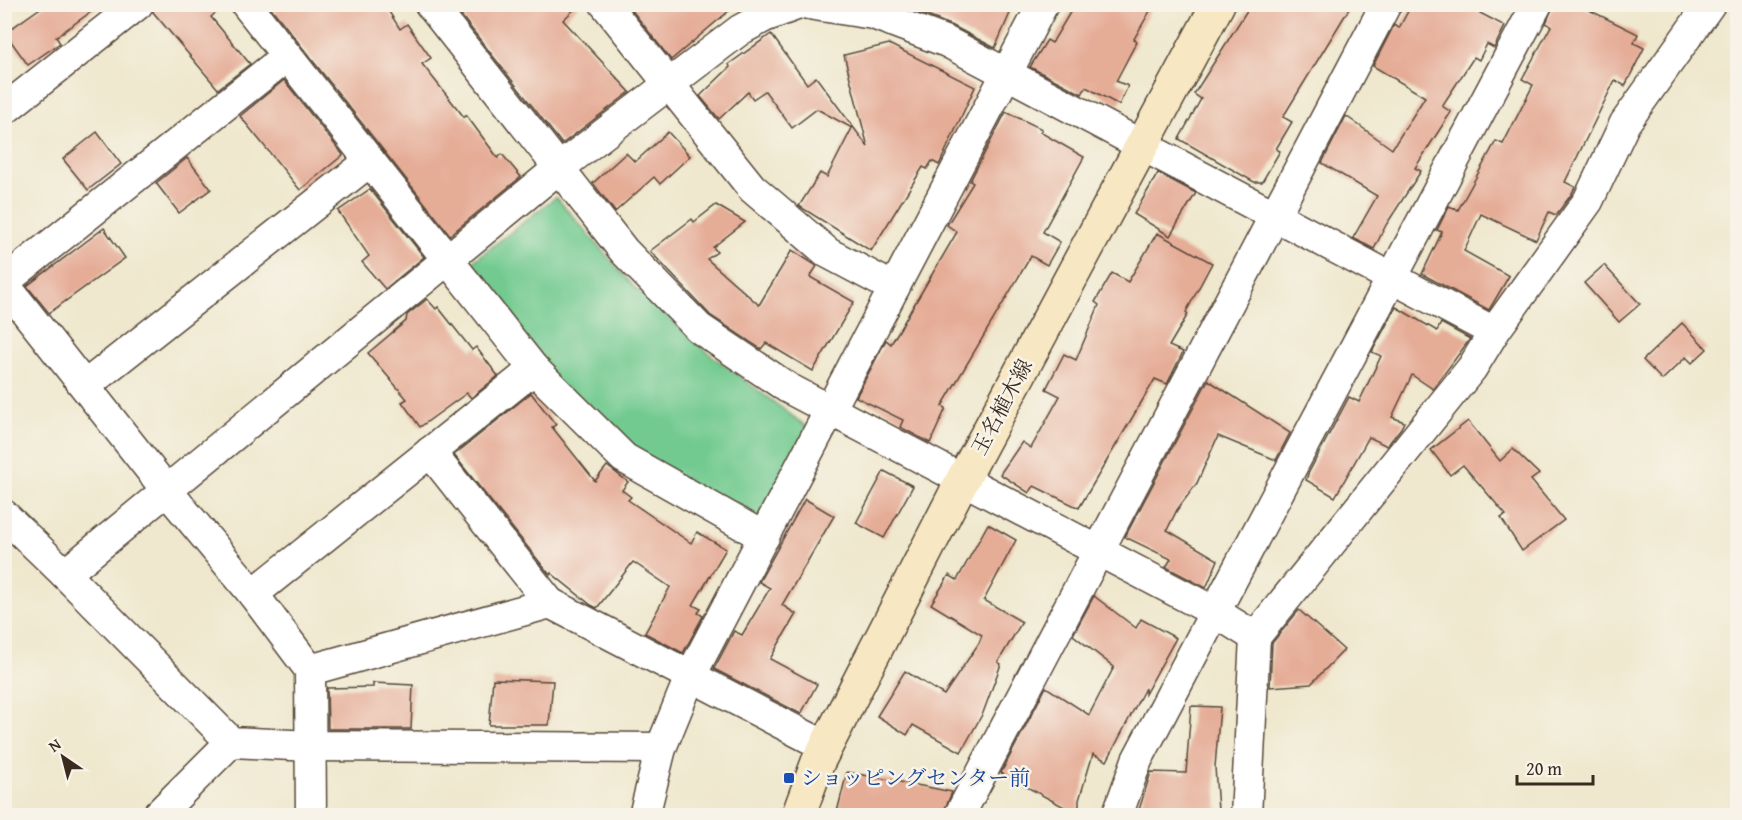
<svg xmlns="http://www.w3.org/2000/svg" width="1742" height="820" viewBox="0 0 1742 820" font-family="'Gentium Book Plus','Noto Serif JP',serif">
	<rect width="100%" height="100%" fill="#f7f3e8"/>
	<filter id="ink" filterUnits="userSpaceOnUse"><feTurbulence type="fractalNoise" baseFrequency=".0167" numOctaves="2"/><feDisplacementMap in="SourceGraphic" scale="12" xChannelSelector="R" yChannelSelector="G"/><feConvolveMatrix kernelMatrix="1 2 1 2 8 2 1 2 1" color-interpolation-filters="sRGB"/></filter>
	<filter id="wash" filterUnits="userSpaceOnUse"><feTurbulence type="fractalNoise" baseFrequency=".008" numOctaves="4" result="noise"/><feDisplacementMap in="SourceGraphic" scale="24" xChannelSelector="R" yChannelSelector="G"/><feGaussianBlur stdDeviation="1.35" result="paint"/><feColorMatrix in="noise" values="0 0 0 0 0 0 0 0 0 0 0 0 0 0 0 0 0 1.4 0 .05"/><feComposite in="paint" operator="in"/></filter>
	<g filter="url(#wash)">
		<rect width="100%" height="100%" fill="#efe8ce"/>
		<polygon fill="#72ca90" stroke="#567a57" stroke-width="1.5" points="556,197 634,287 711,355 807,427 761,523 623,447 553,381 466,267"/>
		<g id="blocks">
			<g fill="#e5ac96">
				<polygon points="46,4 102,4 56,37 60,43 28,65 5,33"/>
				<polygon points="155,4 225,4 211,17 250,64 218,89 153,12"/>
				<polygon points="268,4 384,4 400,29 407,24 431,58 422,64 464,117 466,115 498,158 502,154 521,177 450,235"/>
				<polygon points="452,4 580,4 563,20 630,92 562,144"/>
				<polygon points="627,4 737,4 671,60"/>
				<polygon points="897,4 1014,4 995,48 953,26"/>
				<polygon points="1075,4 1154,4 1134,39 1137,41 1116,81 1128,86 1119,105 1086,87 1082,94 1030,67 1047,40 1052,43"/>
				<polygon points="1251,4 1352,4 1283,117 1292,122 1276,149 1280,151 1262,182 1254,182 1179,139 1201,99 1194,94"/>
				<polygon points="1412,4 1463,4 1505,26 1494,48 1487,44 1479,60 1474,57 1442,106 1451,112 1415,168 1421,171 1386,225 1374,249 1353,238 1377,196 1322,163 1346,116 1392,149 1425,97 1373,66 1394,25 1399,28"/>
				<polygon points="1554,4 1577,4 1638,34 1634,43 1644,48 1625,86 1615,80 1565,182 1575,187 1571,195 1556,215 1549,212 1536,240 1481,214 1464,251 1509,276 1489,310 1422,274 1442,232 1437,230 1449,206 1458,210 1496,141 1503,144 1533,85 1522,79 1551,26 1546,23"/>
				<polygon points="771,34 807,84 816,77 868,147 844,55 889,44 975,87 939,165 932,161 927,169 923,167 871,251 799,206 820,173 827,177 852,128 817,109 792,128 765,91 753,99 748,92 719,119 700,96 730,67 729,64"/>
				<polygon points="284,80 343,155 300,190 240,116"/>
				<polygon points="1006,112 1042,129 1040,132 1084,157 1043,232 1060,242 1047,265 1031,256 942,406 946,408 930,443 900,427 903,420 856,397 886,340 891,344 957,232 947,225 973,183 970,181"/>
				<polygon points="97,132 121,164 88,190 63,159"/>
				<polygon points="668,132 690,156 660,184 654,177 615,212 593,183 626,153 635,162"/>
				<polygon points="187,158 211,189 179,213 156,183"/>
				<polygon points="1158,173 1196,193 1170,236 1134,214"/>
				<polygon points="370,189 424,257 385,289 362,262 369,256 338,211"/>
				<polygon points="716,205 745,222 713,247 717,252 707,259 759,305 792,250 817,266 810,277 854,302 813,371 766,343 761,349 710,315 650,251 692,219 694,222"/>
				<polygon points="104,228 125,258 49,313 27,286"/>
				<polygon points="1157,233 1212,263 1186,312 1188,314 1169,346 1183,352 1167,384 1155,379 1079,508 1034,486 1029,493 1000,474 1022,442 1031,448 1060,396 1046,389 1064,354 1076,360 1099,305 1095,302 1112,273 1128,282"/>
				<polygon points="1604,265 1640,304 1619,322 1584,283"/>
				<polygon points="427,299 436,309 438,307 472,350 476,347 498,376 471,398 467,393 420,427 402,402 407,399 368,353 406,321 407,315"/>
				<polygon points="1396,307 1437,331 1441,323 1470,339 1433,389 1412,375 1392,417 1404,422 1401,428 1387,446 1369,437 1335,497 1306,480 1308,474 1349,397 1359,402 1381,356 1372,352"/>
				<polygon points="1682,323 1707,349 1692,363 1686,357 1662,380 1643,360"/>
				<polygon points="1208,380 1290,433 1276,460 1218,436 1197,483 1177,510 1167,530 1218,560 1206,588 1166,567 1171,559 1125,537"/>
				<polygon points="531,393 556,425 552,427 595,481 607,466 628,482 622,490 631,497 628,500 691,543 697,532 726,549 693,605 701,609 698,613 703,616 683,653 645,633 670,587 633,562 597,608 591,605 551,573 550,575 454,455"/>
				<polygon points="1468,421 1500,461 1513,449 1539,474 1531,480 1564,520 1522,551 1501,518 1506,515 1463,465 1450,475 1431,450"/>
				<polygon points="884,471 913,486 884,538 856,523"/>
				<polygon points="805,499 834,516 782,605 796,614 770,659 817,684 801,714 714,669 734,631 742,635 770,588 759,582"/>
				<polygon points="988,524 1016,540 984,600 1022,622 998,662 1001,664 983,713 961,752 913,725 907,735 877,716 905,671 944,695 979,643 982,635 931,604 949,575 957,580"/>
				<polygon points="1094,596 1136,628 1141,619 1176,638 1145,694 1145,688 1107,761 1093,754 1079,800 1079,815 1001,773 1046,687 1089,715 1114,667 1073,635"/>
				<polygon points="1299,610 1344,650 1311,684 1270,687 1272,643"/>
				<polygon points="493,679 553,681 549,725 489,725"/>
				<polygon points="373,683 413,685 411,729 328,729 327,688 373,687"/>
				<polygon points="1191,706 1220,707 1215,767 1218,810 1169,815 1138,813 1151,772 1186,773"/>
				<polygon points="847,772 927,787 952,792 942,816 836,816"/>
			</g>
		</g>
	</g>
	<g filter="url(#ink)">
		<use href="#blocks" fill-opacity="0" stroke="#564638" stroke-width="1.5"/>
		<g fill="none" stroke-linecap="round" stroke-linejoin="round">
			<g stroke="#564638" stroke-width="33">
				<g id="street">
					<polyline points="246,4 534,369 624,458 764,537"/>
					<polyline points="430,4 624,251 699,328 788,388 1215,612 1537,4"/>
					<polyline points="605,4 752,188 828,253 894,288"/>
					<polyline points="808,4 873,14 947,42 1494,332"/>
					<polyline points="4,110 138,4"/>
					<polyline points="4,282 287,56"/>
					<polyline points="4,284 168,492 253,594 310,670 311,816"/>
					<polyline points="86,385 370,161"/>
					<polyline points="430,452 550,603"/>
					<polyline points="4,515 65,574 559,168 740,30 764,17 799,4"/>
					<polyline points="65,574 231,742 311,746 661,748"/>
					<polyline points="253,594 534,369"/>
					<polyline points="1255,637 1472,368 1494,332 1588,201 1625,123 1710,4"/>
					<polyline points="310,670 550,603 825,746"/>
					<polyline points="157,816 231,742"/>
					<polyline points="644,816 661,748 690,677 1043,4"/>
					<polyline points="959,816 1386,4"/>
					<polyline points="1117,816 1137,760 1215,612 1255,637 1246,816"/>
				</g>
			</g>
			<g stroke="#564638" stroke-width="36">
				<polyline id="secondary" points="798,816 818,762 963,479 1218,4"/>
			</g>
			<use href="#street" stroke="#fff" stroke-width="30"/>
			<use href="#secondary" stroke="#f7e8c3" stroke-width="33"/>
		</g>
	</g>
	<rect fill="#1a4fb4" stroke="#f7f3e8" stroke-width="2" x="783" y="772" width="12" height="12" rx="3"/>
	<g text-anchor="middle" stroke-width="5" stroke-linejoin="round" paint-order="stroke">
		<g font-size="21" fill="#3b2a1e" stroke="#f7f3e8">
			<text transform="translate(1002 407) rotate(-62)" y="7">玉名植木線</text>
		</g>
		<g font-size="21" fill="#164399" stroke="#f7f3e8" text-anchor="start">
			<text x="801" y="785">ショッピングセンター前</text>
		</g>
	</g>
	<rect width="1742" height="820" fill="none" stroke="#f7f3e8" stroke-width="24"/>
	<g transform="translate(63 757) rotate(325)" stroke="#f7f3e8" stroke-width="4.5" paint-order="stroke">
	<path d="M0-4.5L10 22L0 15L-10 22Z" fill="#3b2a1e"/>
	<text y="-9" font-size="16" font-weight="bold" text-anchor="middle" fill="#3b2a1e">N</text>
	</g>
	<path d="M1517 775v9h76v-9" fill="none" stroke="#3b2a1e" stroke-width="3"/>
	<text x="1526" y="775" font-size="18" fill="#3b2a1e" stroke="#f7f3e8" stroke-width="4.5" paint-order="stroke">20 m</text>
</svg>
